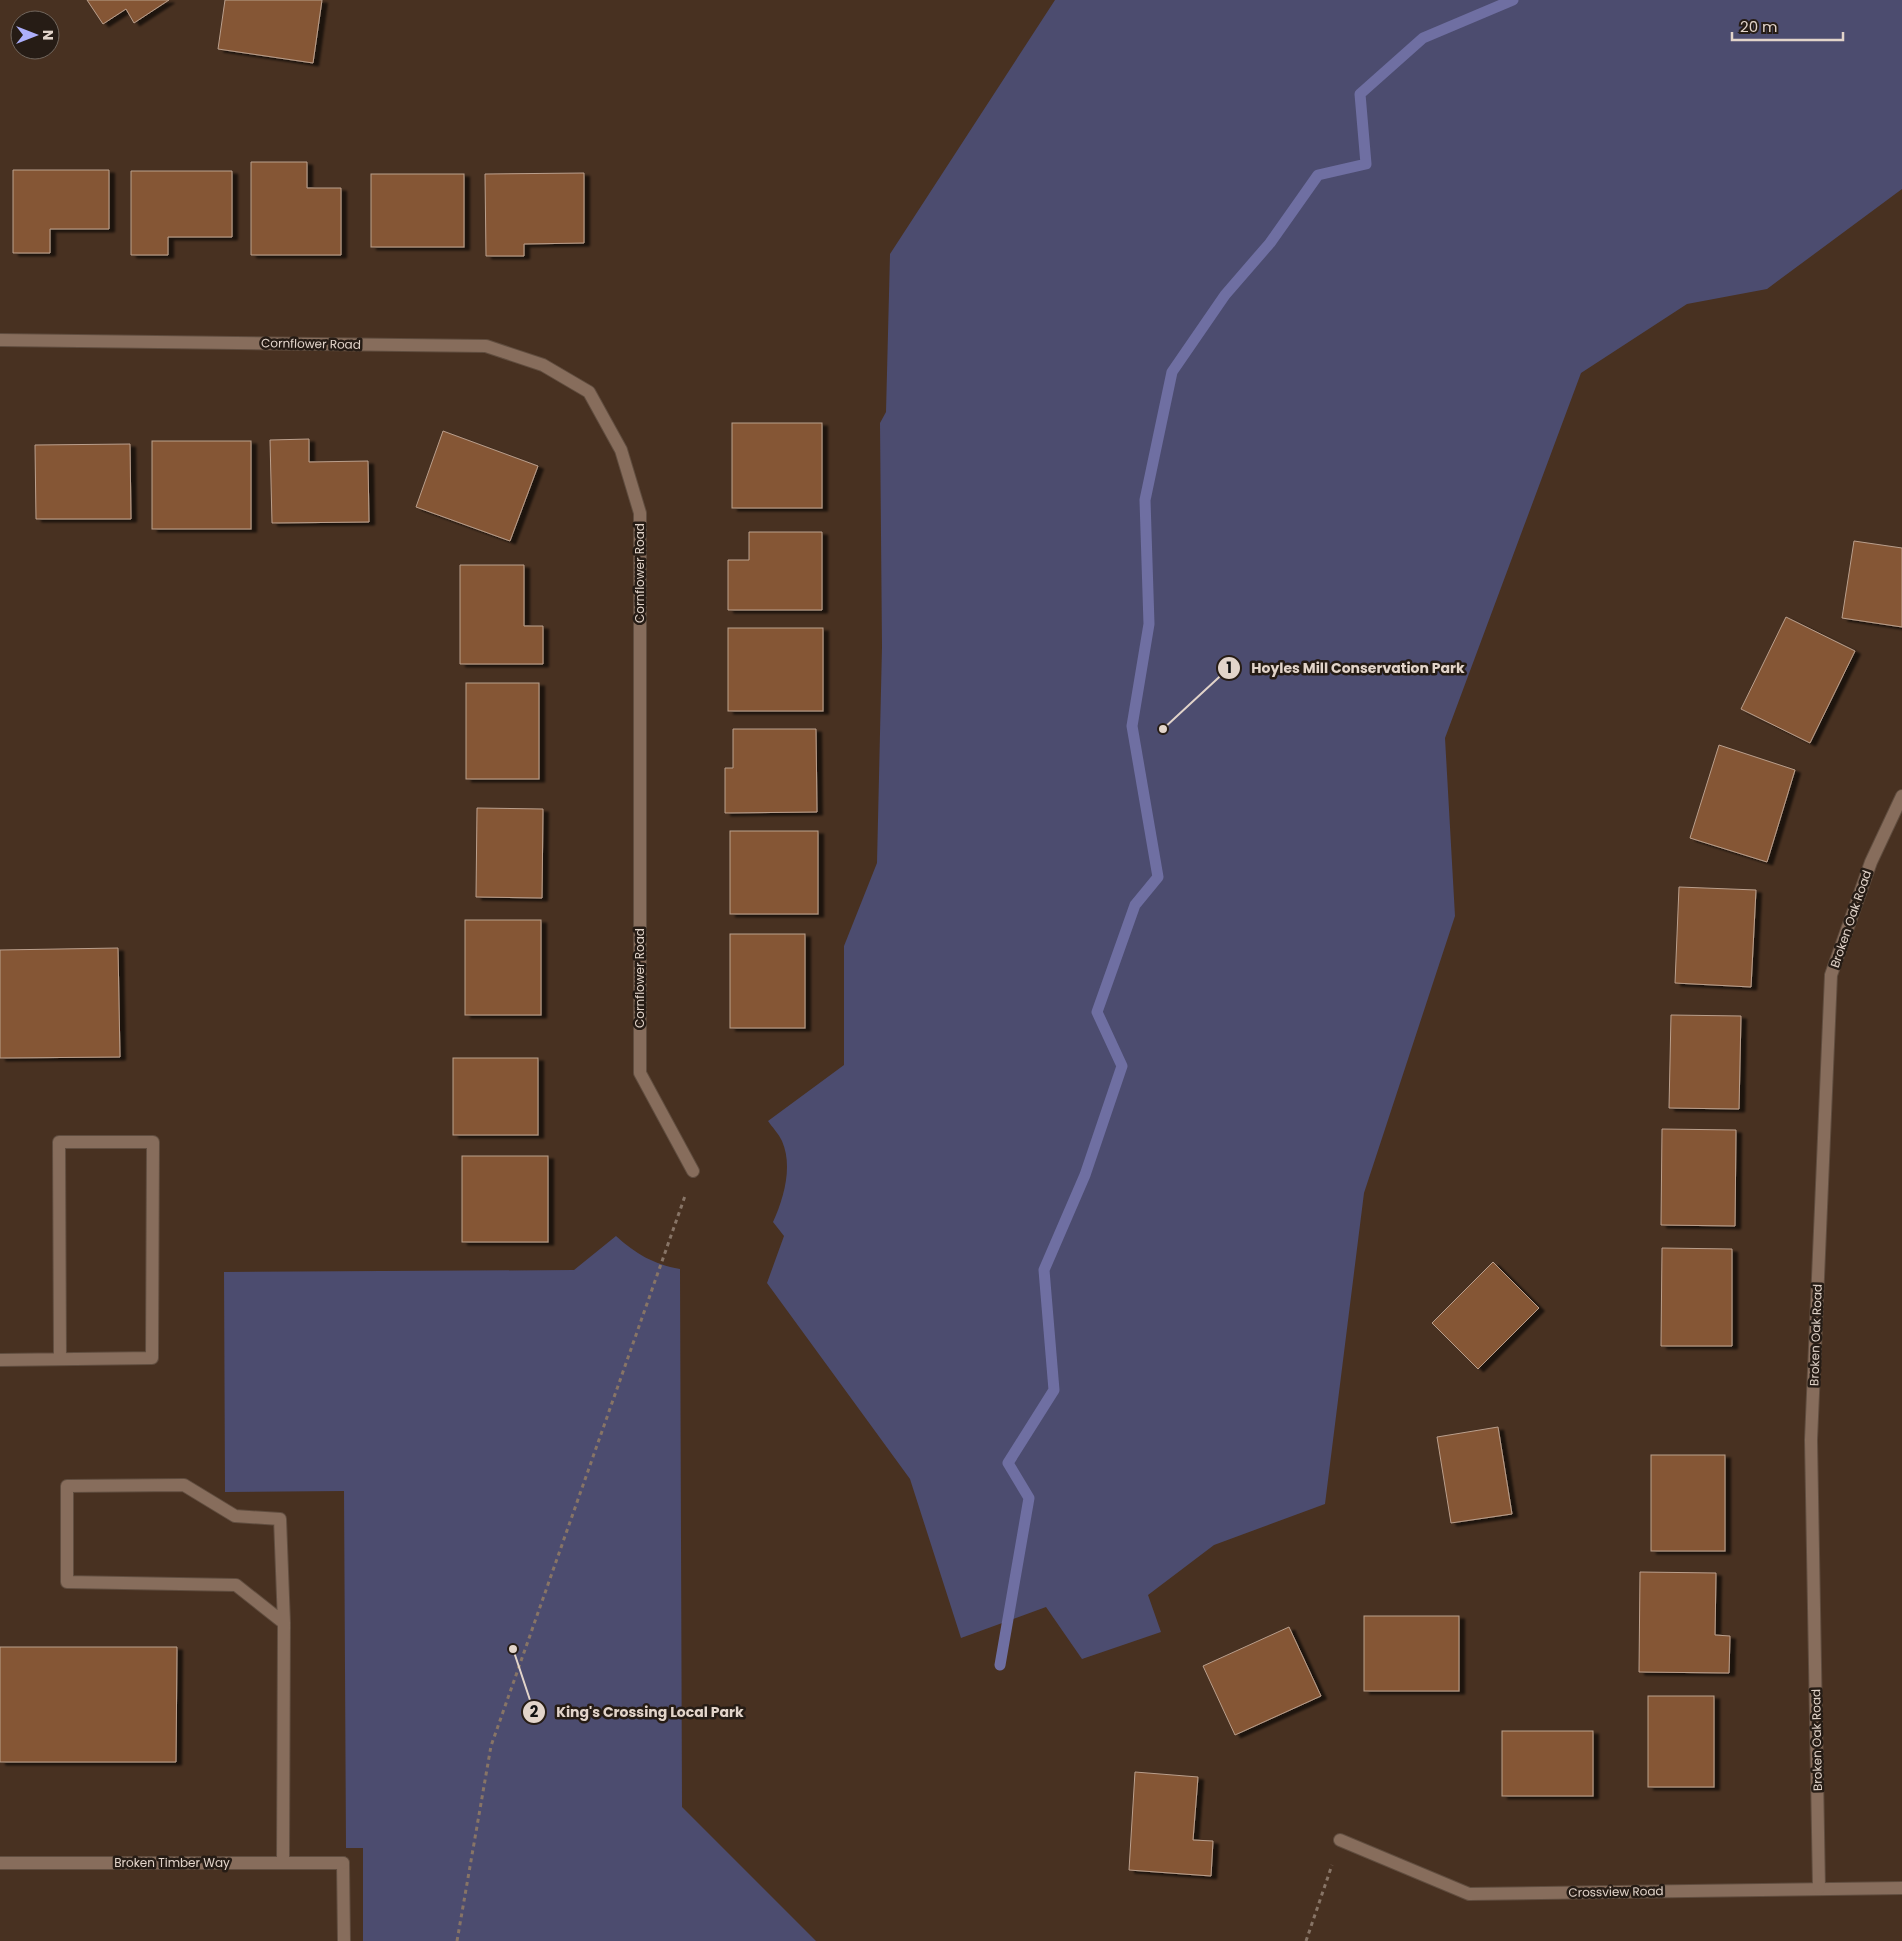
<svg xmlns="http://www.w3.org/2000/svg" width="1902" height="1941" viewBox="0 0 1902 1941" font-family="Poppins,sans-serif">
	<defs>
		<filter id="shadow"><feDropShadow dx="5.5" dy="3" stdDeviation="1" flood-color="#0009"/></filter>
	</defs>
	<rect width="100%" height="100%" fill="#483121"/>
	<g fill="#4c4c6f">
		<path d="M1055 0H1902V189L1767 289 1687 304 1581 373 1445 738 1455 916 1364 1193 1325 1504 1214 1545 1148 1595 1161 1632 1082 1659 1046 1607 961 1638 910 1479 767 1283 784 1236 773 1222C784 1198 793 1166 782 1141 779 1134 772 1127 768 1121L844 1065V946L877 863 882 647 880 423 886 412 890 254Z"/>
		<path d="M616 1236C636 1254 653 1264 680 1269L682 1807 816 1941H363V1848H346L344 1491 225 1492 224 1272 574 1270Z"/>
	</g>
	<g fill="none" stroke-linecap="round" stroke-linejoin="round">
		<polyline stroke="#6f6fa2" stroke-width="11" points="1000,1665 1029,1498 1008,1463 1054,1390 1044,1270 1085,1175 1122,1066 1097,1012 1135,905 1158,877 1132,726 1149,624 1145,500 1172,372 1225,295 1270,243 1318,175 1366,164 1360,94 1423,38 1513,0"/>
	</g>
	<g fill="#855636" stroke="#ba9f8c" filter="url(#shadow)">
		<polygon points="87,0 169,0 134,23 126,9 103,24"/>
		<polygon points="225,0 322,0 313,63 218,49"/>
		<polygon points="251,162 307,162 307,188 341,188 341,255 251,255"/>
		<polygon points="13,170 109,170 109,229 50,229 50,253 13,253"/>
		<polygon points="131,171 232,171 232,237 168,237 168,255 131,255"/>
		<polygon points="584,173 584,243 524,244 524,256 486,256 485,174"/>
		<rect x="371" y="174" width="93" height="73"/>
		<rect x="732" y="423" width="90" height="85"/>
		<polygon points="443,431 538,466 510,541 416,507"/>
		<polygon points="309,439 309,462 368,461 369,522 272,523 270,440"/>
		<rect x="152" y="441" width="99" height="88"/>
		<polygon points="130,444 131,519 36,519 35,445"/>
		<polygon points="749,532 822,532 822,610 728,610 728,560 749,560"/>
		<polygon points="1854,541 1902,548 1902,627 1842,618"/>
		<polygon points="460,565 524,565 524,626 543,626 543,664 460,664"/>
		<polygon points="1786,617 1855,651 1810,743 1741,709"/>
		<rect x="728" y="628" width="95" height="83"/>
		<rect x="466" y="683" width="73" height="96"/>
		<polygon points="733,729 816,729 817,812 725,813 725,768 733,768"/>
		<polygon points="1719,745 1795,770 1767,862 1690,838"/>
		<polygon points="477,808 543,809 542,898 476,897"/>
		<rect x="730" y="831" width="88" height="83"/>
		<polygon points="1679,887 1756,890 1751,987 1675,983"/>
		<rect x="465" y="920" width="76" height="95"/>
		<rect x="730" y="934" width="75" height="94"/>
		<polygon points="118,948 120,1057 0,1058 0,950"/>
		<polygon points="1671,1015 1741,1016 1739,1109 1669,1108"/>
		<rect x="453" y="1058" width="85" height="77"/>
		<polygon points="1662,1129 1736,1130 1735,1226 1661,1225"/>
		<rect x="462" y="1156" width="86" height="86"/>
		<polygon points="1662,1248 1732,1249 1732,1346 1661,1346"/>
		<polygon points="1493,1262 1539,1308 1478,1369 1432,1323"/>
		<polygon points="1498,1427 1512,1514 1451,1523 1437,1437"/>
		<rect x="1651" y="1455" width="74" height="96"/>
		<polygon points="1640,1572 1716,1573 1715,1635 1730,1636 1729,1673 1639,1672"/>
		<rect x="1364" y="1616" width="95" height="75"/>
		<polygon points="1289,1627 1321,1696 1235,1735 1203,1666"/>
		<polygon points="0,1647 177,1647 176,1762 0,1762"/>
		<rect x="1648" y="1696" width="66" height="91"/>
		<rect x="1502" y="1731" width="91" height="65"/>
		<polygon points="1135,1772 1198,1777 1193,1840 1213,1841 1211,1876 1129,1870"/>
	</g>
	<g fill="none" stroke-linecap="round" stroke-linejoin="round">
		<g stroke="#604d3f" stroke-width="14">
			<g id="lane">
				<polyline points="0,1360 152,1358 153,1142 59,1142 60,1359"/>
				<polyline points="283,1863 284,1623 236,1585 67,1582 67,1486 184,1485 235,1516 280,1519 284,1623"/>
				<polyline points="343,1863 344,1941"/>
			</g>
		</g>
		<g stroke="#604d3f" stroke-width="14">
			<g id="street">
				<polyline points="0,340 486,346 543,365 589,392 621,450 640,513 640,1073 693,1171"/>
				<polyline points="1340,1840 1469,1894 1902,1888"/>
				<polyline points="0,1863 343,1863"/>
				<polyline points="1819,1888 1811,1440 1831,975 1871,862 1902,796"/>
			</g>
		</g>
		<g stroke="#877466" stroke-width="3" stroke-dasharray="4 4" stroke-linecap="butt">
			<polyline points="457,1941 491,1746 685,1196"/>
			<polyline points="1306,1941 1332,1865"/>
		</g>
		<use href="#lane" stroke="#876d5c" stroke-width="12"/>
		<use href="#street" stroke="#876d5c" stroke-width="12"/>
	</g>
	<g text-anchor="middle" stroke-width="5" stroke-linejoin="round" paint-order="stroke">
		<g font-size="12" fill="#e2d4ca" stroke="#261c15">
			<text transform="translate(311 344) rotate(1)" y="4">Cornflower Road</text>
			<text transform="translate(640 573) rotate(-90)" y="4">Cornflower Road</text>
			<text transform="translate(1851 919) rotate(-71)" y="4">Broken Oak Road</text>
			<text transform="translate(640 978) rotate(-90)" y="4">Cornflower Road</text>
			<text transform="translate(1816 1335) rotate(-88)" y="4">Broken Oak Road</text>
			<text transform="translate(1817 1740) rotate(-91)" y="4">Broken Oak Road</text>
			<text x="172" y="1867">Broken Timber Way</text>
			<text transform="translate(1616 1892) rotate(-1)" y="4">Crossview Road</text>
		</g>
	</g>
	<path fill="none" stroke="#e2d4ca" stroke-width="2" d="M1163 729L1229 668M513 1649L534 1712"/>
	<g fill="#e2d4ca" stroke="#261c15" stroke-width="2">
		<circle cx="1163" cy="729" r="5"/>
		<circle cx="513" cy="1649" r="5"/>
		<circle cx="1229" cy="668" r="12"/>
		<circle cx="534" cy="1712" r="12"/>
	</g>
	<g font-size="15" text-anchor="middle" font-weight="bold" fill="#111">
		<text x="1229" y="673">1</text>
		<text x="534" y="1717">2</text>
	</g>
	<g font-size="14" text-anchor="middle" font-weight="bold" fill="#e2d4ca" stroke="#261c15" stroke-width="5" stroke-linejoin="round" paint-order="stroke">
		<text x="1358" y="673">Hoyles Mill Conservation Park</text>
		<text x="650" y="1717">King's Crossing Local Park</text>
	</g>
	<g transform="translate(35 35) rotate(90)"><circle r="24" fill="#261c15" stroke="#71665d"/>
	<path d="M0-4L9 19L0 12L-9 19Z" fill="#adaffb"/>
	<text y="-8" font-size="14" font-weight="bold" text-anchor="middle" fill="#e2d4ca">N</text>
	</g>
	<path d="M1732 32v8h111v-8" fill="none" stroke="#e2d4ca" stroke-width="2.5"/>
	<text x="1740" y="32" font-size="15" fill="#e2d4ca" stroke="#261c15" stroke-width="4" paint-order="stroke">20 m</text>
</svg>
